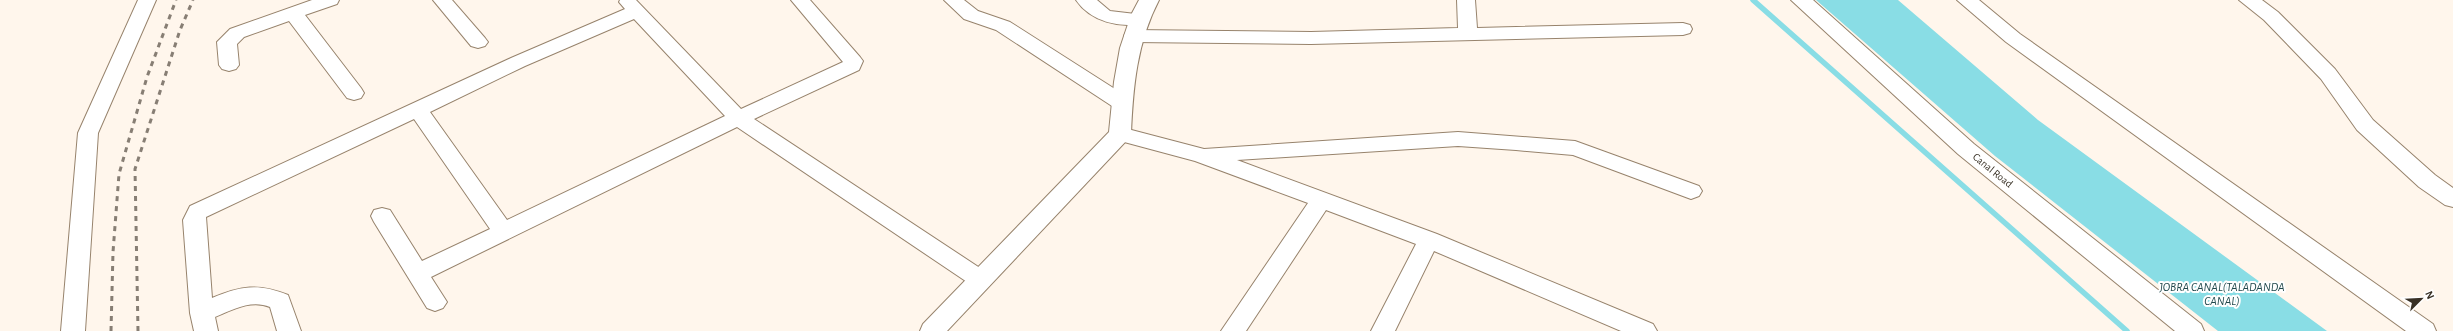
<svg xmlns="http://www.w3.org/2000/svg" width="2453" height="331" viewBox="0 0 2453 331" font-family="'Alegreya Sans',sans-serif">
	<rect width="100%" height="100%" fill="#fff6ec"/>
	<polygon fill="#89dde5" points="1816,0 1898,0 2038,120 2327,331 2218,331 1995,156"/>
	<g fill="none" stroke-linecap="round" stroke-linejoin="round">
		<polyline stroke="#89dde5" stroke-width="5.5" points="1753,0 2127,331"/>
		<g stroke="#97836c" stroke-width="2">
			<g id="street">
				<polygon points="138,0 156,0 98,133 85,331 61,331 78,133"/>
				<polygon points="312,0 339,0 337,4 305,15 361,88 364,93 361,98 354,100 347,98 289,21 244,37 237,44 239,65 236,69 229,71 222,69 219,65 217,42 230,29"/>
				<polygon points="433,0 452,0 485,38 488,42 485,46 478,48 471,46"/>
				<path d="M620 0H636L741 109 843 62 791 0H810L860 57 863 61 859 70 754 119 989 274 992 280 989 286 981 289 973 286 737 127 431 277 447 302 443 308 435 311 427 308 374 222 371 216 374 210 382 208 390 210 422 261 490 229 414 119 206 217 212 298C241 286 258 283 288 295L301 331H277L270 307C251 299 232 310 215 317L218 331H194L190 313 183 220 190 206 511 58 625 9 619 2ZM634 19 725 116 507 220 430 112 525 66Z"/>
				<polygon points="944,0 964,0 978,11 1010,22 1129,98 1132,103 1129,108 1122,110 1115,108 996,30 964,19"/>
				<path d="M1076 0H1097L1110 11 1144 15 1146 19 1144 23C1120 29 1090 21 1076 0Z"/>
				<polygon points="1457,0 1475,0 1477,28 1683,23 1690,25 1692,29 1690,33 1683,35 1311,44 1133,42 1126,40 1124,36 1126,32 1133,30 1311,32 1458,28"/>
				<polygon points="1120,127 1204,149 1458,132 1575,141 1699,186 1702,191 1699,196 1691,199 1573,155 1516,150 1458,146 1237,160 1437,234 1653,324 1657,331 1621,331 1434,251 1395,331 1371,331 1416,244 1326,210 1246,331 1221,331 1308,203 1195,161 1113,139 1110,134 1113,129"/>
			</g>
		</g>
		<g stroke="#97836c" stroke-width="2">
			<g id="secondary">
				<path d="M1139 0H1159C1137 42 1133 87 1131 134L1128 139 947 331H920L923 324 1109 132 1114 82 1120 48 1131 15Z"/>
				<polygon points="1957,0 1979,0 2020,34 2433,324 2436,331 2406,331 2006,42"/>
				<polygon points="2239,0 2262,0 2278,12 2335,69 2373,120 2435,175 2453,188 2453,207 2445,205 2419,187 2357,130 2321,79 2264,20"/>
			</g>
		</g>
		<g stroke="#97836c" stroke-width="2">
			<polygon id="primary" points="1791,0 1813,0 1974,144 2201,324 2204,331 2175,331 1958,154"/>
		</g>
		<use href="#street" fill="#fff" fill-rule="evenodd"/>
		<use href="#secondary" fill="#fff" fill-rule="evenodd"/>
		<use href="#primary" fill="#fff" fill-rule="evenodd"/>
		<g stroke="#877e74" stroke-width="3" stroke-dasharray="5 5" stroke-linecap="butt">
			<polyline points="111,331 113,252 119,174 147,77 176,0"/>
			<polyline points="138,331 135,169 180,30 193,0"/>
		</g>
	</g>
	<g text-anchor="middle" stroke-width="4" stroke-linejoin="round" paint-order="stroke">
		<g font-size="11" fill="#383025" stroke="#fff">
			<text transform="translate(1993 170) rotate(39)" y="4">Canal Road</text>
		</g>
		<g font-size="12" font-style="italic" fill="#21484c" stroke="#fff">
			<text x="2222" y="291">JOBRA CANAL(TALADANDA<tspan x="2222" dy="14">CANAL)</tspan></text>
		</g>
	</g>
	<g transform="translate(2421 299) rotate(66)" stroke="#ffffff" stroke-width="3" paint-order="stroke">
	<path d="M0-3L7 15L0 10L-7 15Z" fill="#383025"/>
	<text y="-6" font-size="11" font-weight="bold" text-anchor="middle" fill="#383025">N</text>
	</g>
</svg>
